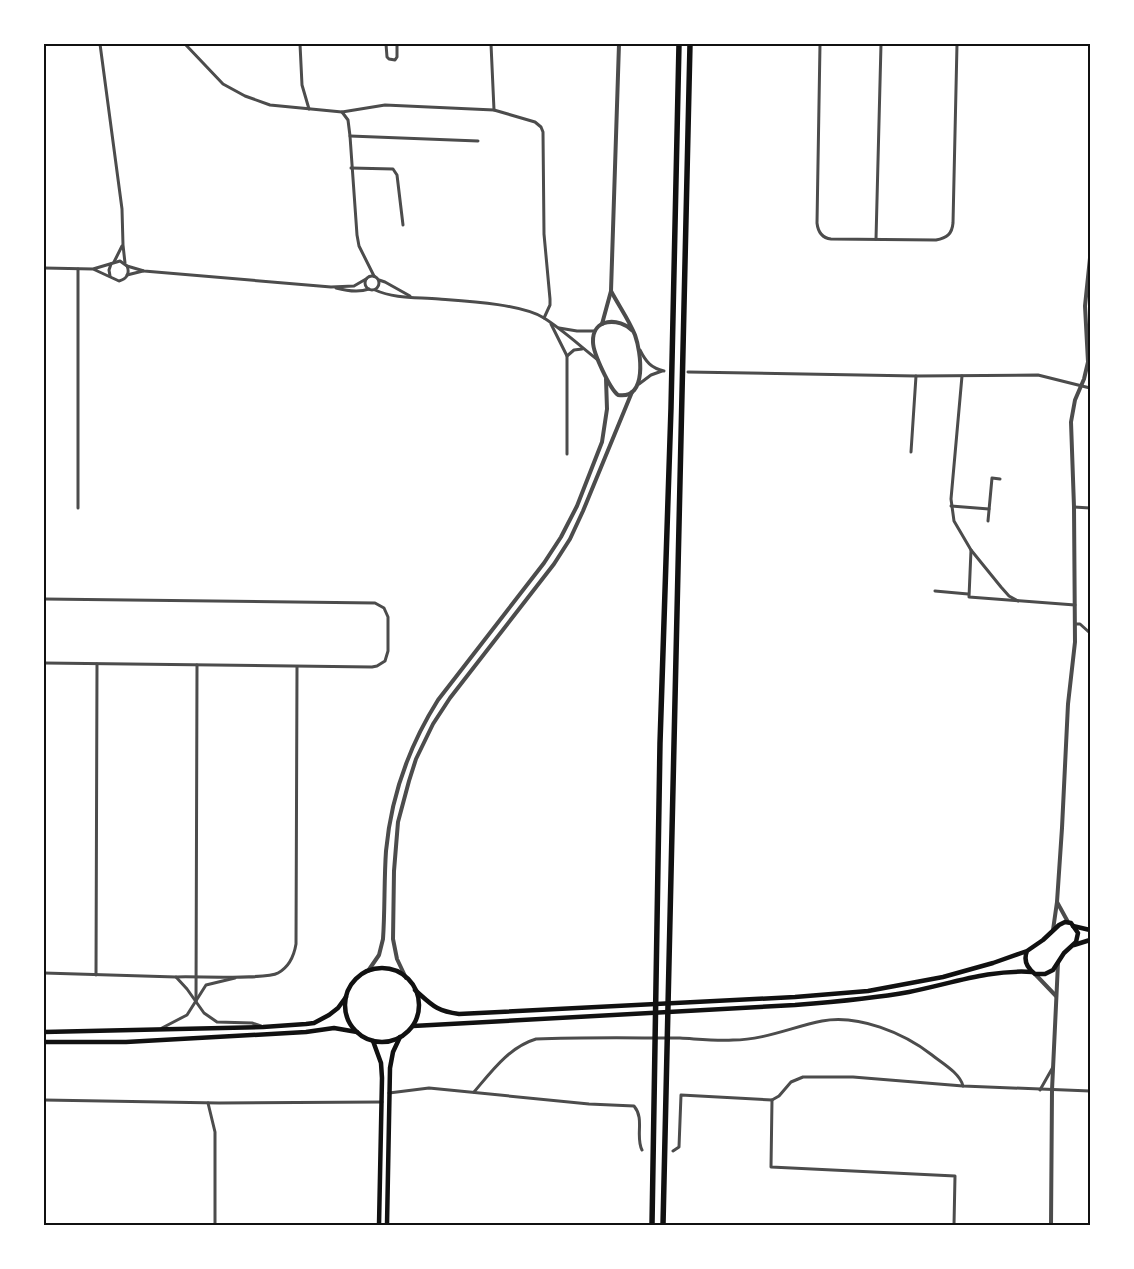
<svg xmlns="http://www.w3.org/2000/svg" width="1134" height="1269" viewBox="0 0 1134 1269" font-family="Commissioner,sans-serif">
	<rect width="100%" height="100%" fill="#fff"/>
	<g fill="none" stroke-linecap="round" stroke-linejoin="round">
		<g stroke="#4c4c4c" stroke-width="3">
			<polyline points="100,44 122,209 123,245 125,263"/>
			<polyline points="185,44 223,84 245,96 270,105 342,112 385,105 494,110 535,122 541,127 543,132 544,234 550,299 550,305 544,318"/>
			<polyline points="300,44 302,85 309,109"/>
			<polyline points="386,44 387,57 389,59 395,60 397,57 397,44"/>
			<polyline points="491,44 494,110"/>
			<path d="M820 44 817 223C818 232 822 238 831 239L936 240C947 238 952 234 953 223L957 44"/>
			<polyline points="342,112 348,120 350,136 357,235 359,246 374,276"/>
			<polyline points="350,136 478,141"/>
			<polyline points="351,168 393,169 397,175 403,225"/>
			<polyline points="876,239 881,44"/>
			<polyline points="114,262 122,246"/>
			<polyline points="127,266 144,271 331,287 354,286 366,279"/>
			<path d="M44 268 93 269 119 281C127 279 130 273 127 266L120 261 93 269"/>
			<polyline points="127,275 143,271"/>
			<circle cx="372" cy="283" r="7"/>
			<polyline points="110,276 109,270 111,264"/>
			<polyline points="379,280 385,282 410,296"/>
			<path d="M336 288C347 291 358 293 369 289"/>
			<path d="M375 290C395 299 418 297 439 299 466 301 522 304 544 318 563 330 580 346 598 360"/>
			<polyline points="551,324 567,356 567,454"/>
			<polyline points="559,328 577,331 595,331"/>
			<path d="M640 350C646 362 651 368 664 371"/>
			<polyline points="567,356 574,350 582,349"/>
			<polyline points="688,372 916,376 1038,375 1090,388"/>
			<polyline points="962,376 951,499 954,521 971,550 1001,587 1009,596 1018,601"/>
			<polyline points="639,384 651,375 662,371"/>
			<polyline points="911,452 916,376"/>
			<polyline points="951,506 989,509"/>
			<polyline points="1074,507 1090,508"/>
			<polyline points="78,508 78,269"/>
			<polyline points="988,521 992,478 1000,479"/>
			<polyline points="971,550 969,597 1075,605"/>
			<polyline points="935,591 968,594"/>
			<polyline points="44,599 375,603 384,608 388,617 388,651 385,661 377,666 372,667 44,663"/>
			<polyline points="1075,624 1080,624 1090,633"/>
			<path d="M44 973 176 977C195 976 266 980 278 973 289 967 294 956 296 944L297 667"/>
			<polyline points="96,975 97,664"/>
			<polyline points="176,977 187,989 204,1013 217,1022 252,1023 261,1026"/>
			<polyline points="196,1002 197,665"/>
			<polyline points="162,1028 187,1015 206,985 235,978"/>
			<polyline points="1040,1090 1053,1067"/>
			<path d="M474 1092C491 1072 509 1047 536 1039 584 1037 632 1038 680 1038 698 1039 715 1041 733 1040 764 1040 792 1027 822 1021 858 1014 904 1033 932 1055 942 1063 960 1073 963 1086"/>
			<path d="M389 1093 429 1088 589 1104 634 1106C645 1119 635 1136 642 1150"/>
			<polyline points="44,1100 219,1103 382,1102"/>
			<polyline points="772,1100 771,1167 955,1176 954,1225"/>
			<polyline points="208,1103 215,1132 215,1225"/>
			<polyline points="673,1151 679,1147 681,1095 772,1100 779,1096 791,1082 803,1077 853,1077 963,1086 1090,1091"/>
		</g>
		<g stroke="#4c4c4c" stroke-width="4">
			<path d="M611 291C619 306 629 320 635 335 641 352 648 400 618 395 610 389 593 353 593 342 592 318 619 317 633 331"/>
			<polyline points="602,324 611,291 619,44"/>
			<polyline points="1057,902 1068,922"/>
			<polyline points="1053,930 1057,902 1062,828 1068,704 1075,642 1074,507 1071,422 1075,400 1084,379 1088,362 1085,306 1090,258"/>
			<path d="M368 971 379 955 383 939C385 910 384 880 386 851 391 797 409 746 438 700L544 563 561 537 577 506 602 442 607 409 606 379"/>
			<polyline points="1035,974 1056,996"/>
			<polyline points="406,978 397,959 393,939 394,871 398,822 409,781 416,759 433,724 450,698 554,564 570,539 583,511 632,392"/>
			<polyline points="1051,1225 1052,1090 1058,963"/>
		</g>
		<g stroke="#111" stroke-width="4.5">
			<polyline points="1073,926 1090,930"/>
			<polyline points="1074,945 1090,940"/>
			<circle cx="382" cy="1005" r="37"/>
			<path d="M415 990C432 1005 436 1011 459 1014L795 997 868 991 943 977 993 963 1027 951 1043 940 1059 925 1065 922 1071 923 1078 933 1076 942 1064 953 1053 970 1045 974H1035C1027 968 1023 961 1027 951"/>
			<path d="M413 1026 795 1005C833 1002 871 999 909 992 950 984 991 969 1032 972"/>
			<polyline points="44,1032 263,1027 306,1024 314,1023 329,1015 338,1008 346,997"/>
			<polyline points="373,1041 381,1063 382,1078 379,1225"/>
			<polyline points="44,1042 126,1042 306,1032 334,1028 357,1032"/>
			<polyline points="387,1225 390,1068 393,1052 400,1037"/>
		</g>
		<g stroke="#111" stroke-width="5.5">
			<polyline points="652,1225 660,743 671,408 679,44"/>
			<polyline points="663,1225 690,44"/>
		</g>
	</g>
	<rect width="1134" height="1269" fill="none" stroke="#ffffff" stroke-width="90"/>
	<rect x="45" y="45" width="1044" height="1179" fill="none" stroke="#111" stroke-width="2"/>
</svg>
